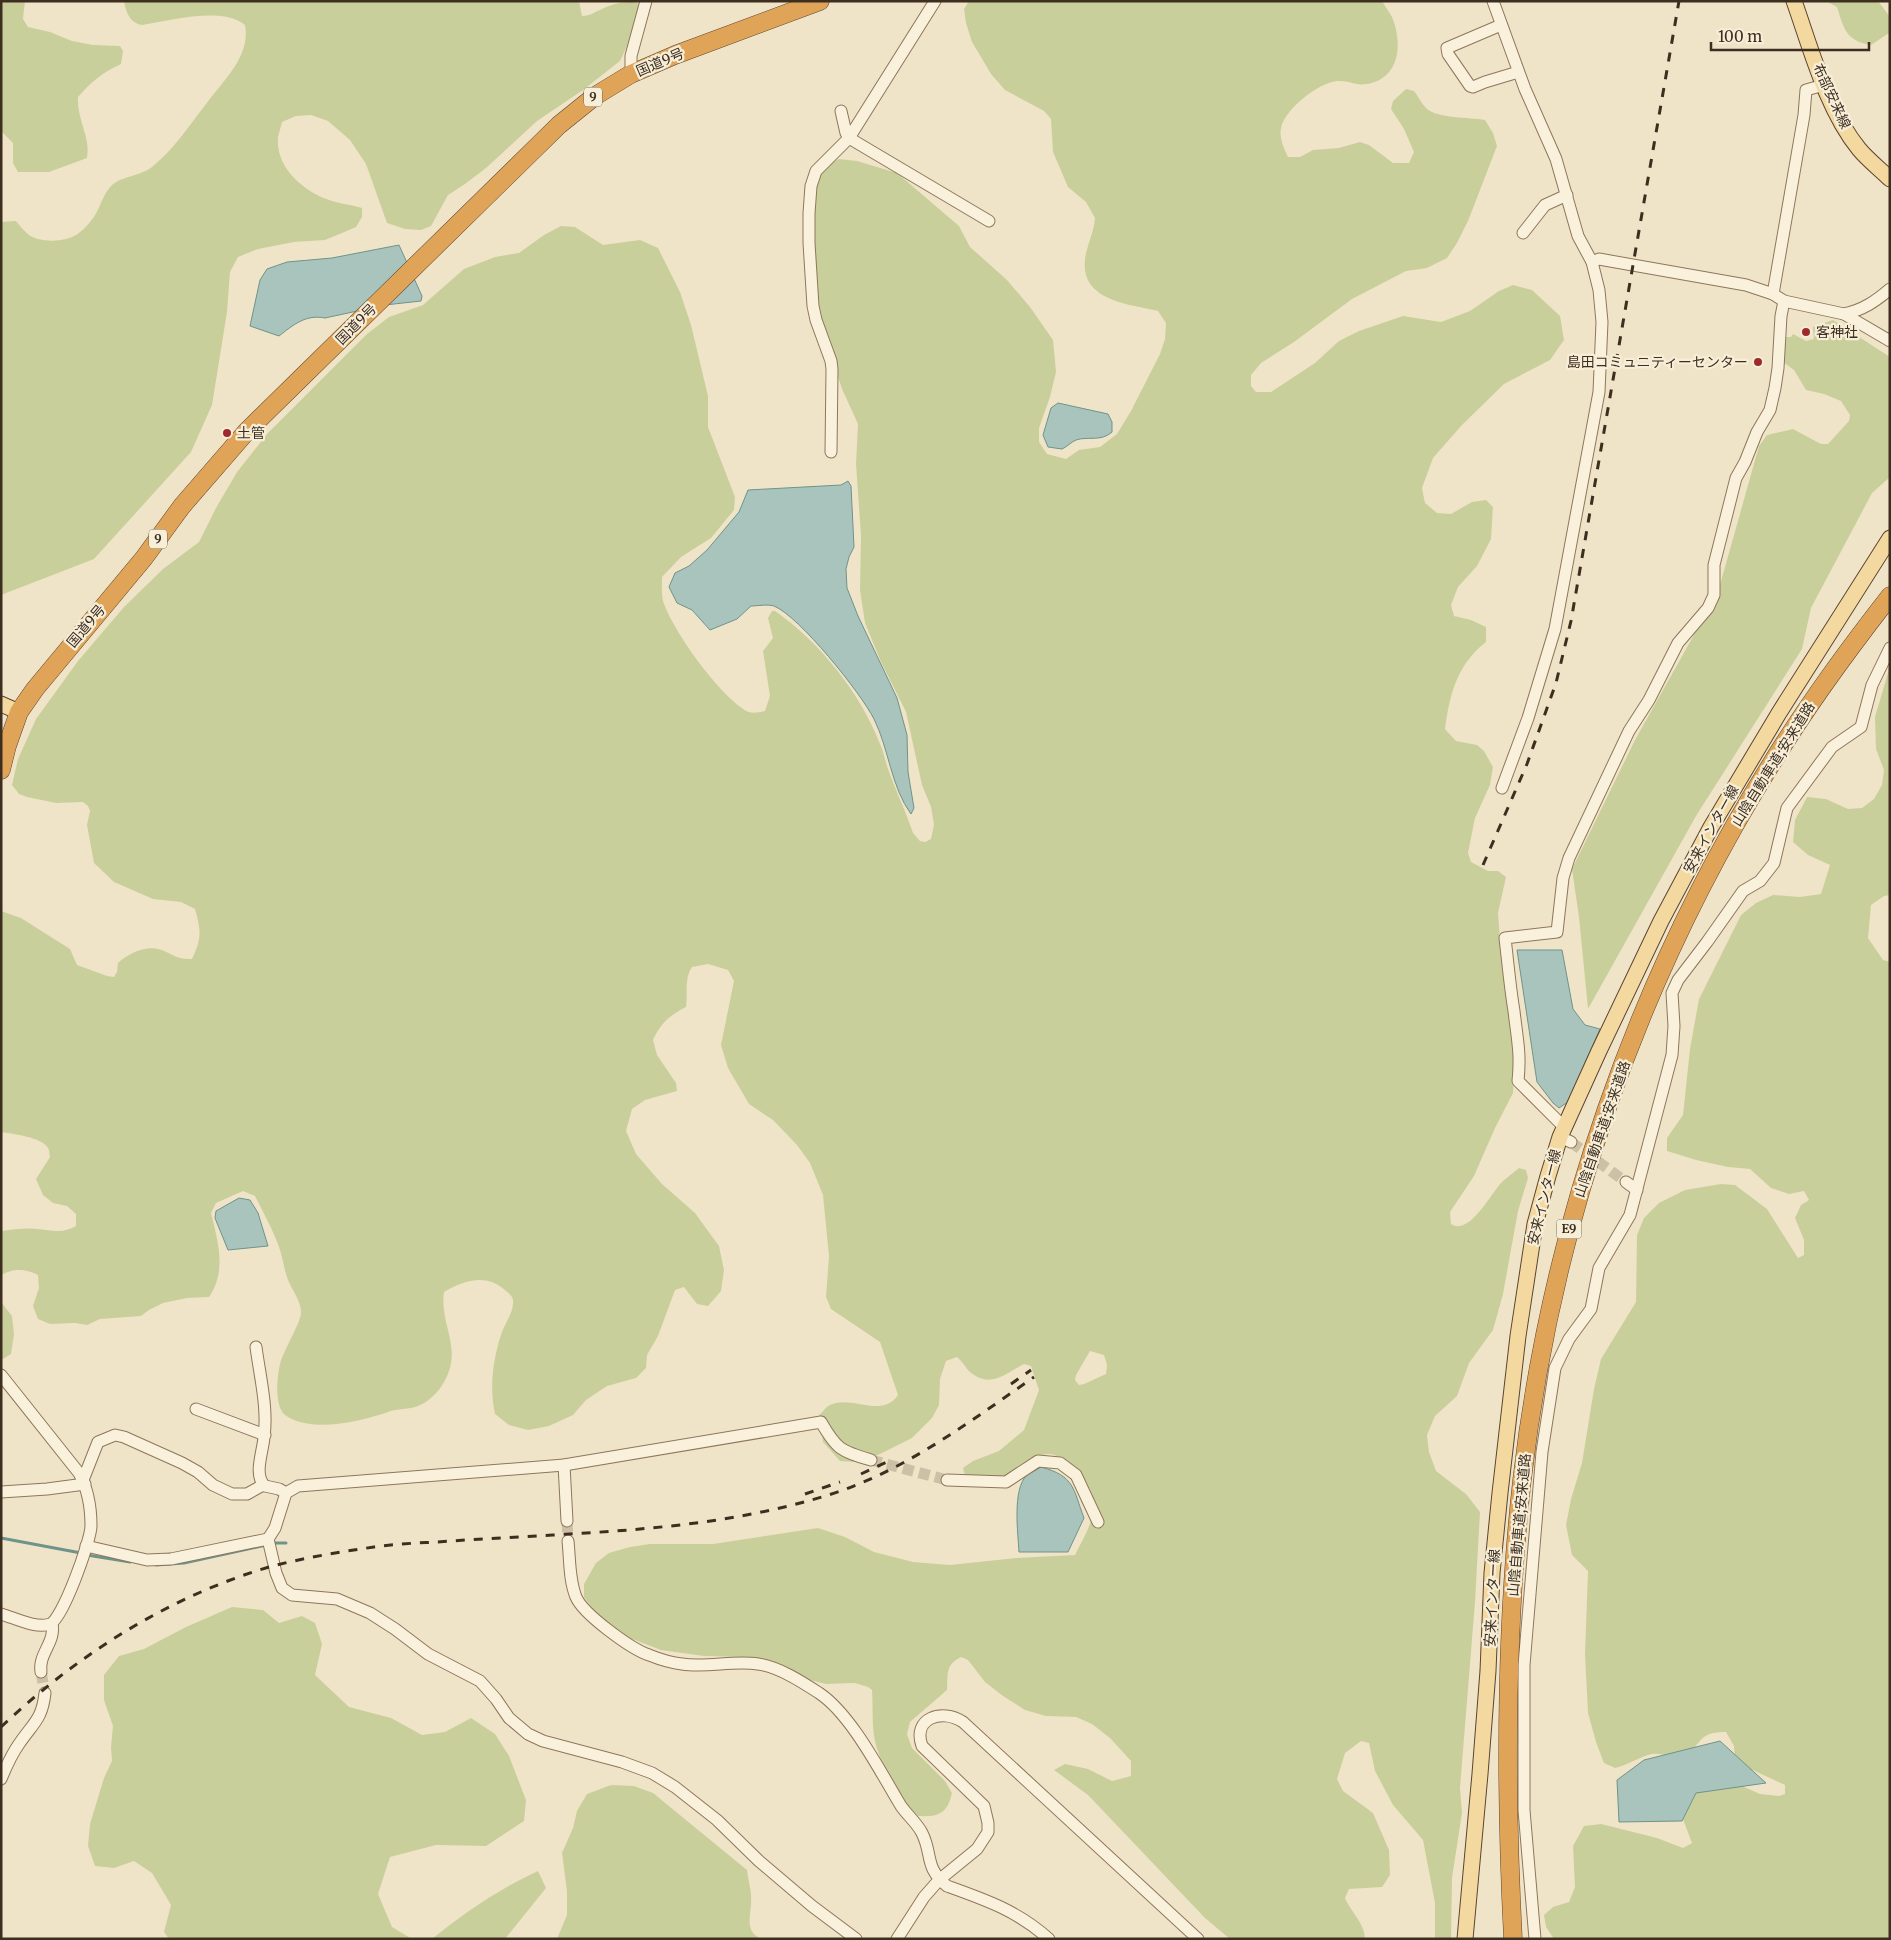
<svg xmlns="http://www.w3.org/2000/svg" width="1891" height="1940" viewBox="0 0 1891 1940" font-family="Merriweather,'Noto Sans JP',serif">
	<rect width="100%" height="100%" fill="#f0e4c8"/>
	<g fill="#c9cf9b" fill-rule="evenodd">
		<path d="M1 1H25L23 19 28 27 50 32 72 41 93 45 120 46 123 51 121 64C103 72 90 83 78 97 77 121 91 137 87 158L49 172H18L13 163V143L1 131Z"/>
		<path d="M124 1H579L582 16C591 16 594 12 602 9 611 4 628 0 638 3L639 10 627 46 620 61 583 90 537 121 486 168 465 184 448 195 431 226 421 230 405 229 387 223 366 164 350 140 328 121 311 115 296 116 282 122C281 127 279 132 278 137 275 168 305 193 332 201 342 204 352 205 362 208V217L356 227 342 233 325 240 294 242 258 249 238 257 230 272 227 312 212 405 191 452 94 559 1 595V222L16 221C20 226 24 231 29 235 40 243 65 242 76 235 81 232 87 226 90 222 100 211 101 197 111 186 121 176 141 176 152 167 174 149 189 126 206 104 223 81 251 56 245 25 221 6 171 21 142 25 130 23 126 13 124 1Z"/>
		<path d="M969 1H1382C1385 6 1389 12 1392 17 1403 43 1400 79 1367 84 1358 86 1347 80 1337 81 1318 83 1285 109 1281 128 1279 138 1284 148 1288 157H1300L1313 150 1339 148 1360 142 1369 145 1393 163H1409L1414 152 1404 129 1391 109 1393 101 1406 89 1414 91C1418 96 1421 103 1426 108 1437 119 1470 117 1485 120L1493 133 1497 146 1468 221 1457 243 1447 258 1427 268 1406 271 1352 299 1294 342 1261 363 1251 375V386L1256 392H1271L1315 363 1339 341 1359 331 1403 316 1441 322 1470 311 1499 291 1513 285 1532 290 1560 316 1564 340 1550 360 1504 384 1462 425 1433 458 1422 488 1425 503 1437 513 1451 514 1472 502 1486 500 1493 507 1491 539 1477 566 1458 587 1451 605 1454 616 1471 620 1486 627V642C1457 665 1450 693 1445 729L1456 741 1477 745 1484 751 1493 767 1490 785 1475 818 1468 853 1471 862 1488 871H1498L1506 877 1498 913 1501 953 1515 1065 1513 1093 1495 1128 1474 1176 1450 1212 1451 1224C1469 1236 1490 1195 1501 1183 1506 1178 1513 1173 1519 1168L1526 1170 1528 1178 1518 1211 1503 1294 1493 1330 1469 1363 1457 1396 1435 1416 1427 1435 1429 1452 1436 1471 1466 1494 1480 1512 1475 1602 1460 1788 1462 1813 1452 1878 1451 1939H1435V1903L1423 1840 1393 1805 1375 1771 1369 1743 1361 1741 1345 1753 1337 1779 1343 1791 1373 1813 1389 1850 1390 1875 1382 1887 1349 1889 1345 1898C1351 1912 1365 1924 1365 1939H1230L1205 1918 1088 1795 1054 1770 1065 1764 1088 1769 1112 1781 1131 1776V1761L1110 1738 1092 1724 1076 1717 1046 1716 1025 1710 1003 1696 985 1682 968 1660 961 1657C945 1665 948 1674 947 1690L910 1722 907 1734 912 1748 945 1781 952 1793C947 1814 939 1817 918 1816 900 1799 878 1762 874 1736 872 1721 873 1705 872 1690L868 1687 855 1683 826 1684 810 1680 781 1665 743 1657 704 1656 661 1650 627 1637 596 1614 584 1597V1584L596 1563 609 1553 630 1547 650 1544H713L818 1528 845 1537 874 1552 913 1562 950 1565 1016 1558 1075 1555C1083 1539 1093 1523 1094 1505 1096 1487 1066 1454 1048 1454 1031 1454 1022 1470 1008 1475 994 1480 979 1477 965 1475L963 1468 973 1461 999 1451 1024 1430 1039 1390 1031 1366 1024 1364C1005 1374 991 1389 970 1372 965 1367 963 1362 957 1357L946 1361 940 1379 939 1405 932 1418 912 1438 878 1455 855 1462 840 1461 823 1442 819 1415C822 1413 825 1408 828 1406 851 1393 881 1420 898 1395L880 1342 831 1309 826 1297 829 1256 823 1195 810 1163 797 1145 773 1120 749 1104 728 1068 721 1045 734 981 728 970 708 964 692 967C684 979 688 993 686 1007 670 1015 660 1024 653 1040L657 1055 676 1083 677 1091 645 1100 632 1109 626 1131 636 1154 662 1184 695 1213 719 1246 724 1270 721 1291 708 1306 697 1304 684 1287 675 1290 658 1336 647 1355 646 1368 636 1378 607 1386 586 1400 573 1415 549 1426 528 1430 509 1425 495 1414C489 1387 493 1358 502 1332 505 1323 513 1313 513 1303 514 1298 510 1294 506 1291 487 1273 464 1280 444 1292 439 1327 466 1350 441 1387 436 1394 427 1403 418 1406 409 1410 398 1408 388 1412 362 1421 311 1434 285 1415 274 1406 277 1377 280 1364 283 1351 301 1323 301 1312 301 1301 292 1290 288 1280 284 1270 283 1258 279 1247 273 1230 263 1212 255 1196L243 1191 216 1203 211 1213C218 1242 227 1271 209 1297L187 1298 163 1303 149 1310 141 1316 100 1319 87 1325 75 1323 50 1324 38 1319 33 1306 39 1288 38 1275C25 1269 14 1268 1 1275L2 1231C14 1229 25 1228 37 1229 52 1230 63 1234 76 1226V1214L67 1206 53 1203 43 1195 36 1179 50 1157C49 1154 50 1151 48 1148 42 1137 13 1134 1 1132V911L21 918 70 949 77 965 107 976 114 977 117 972 118 963C128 954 144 946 158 949 173 953 173 959 192 959 202 938 201 931 195 909L181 902 153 899 114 882 94 863 87 825 90 811 88 806 83 802 56 803 27 797 19 794 12 785 18 759 36 719 78 661 124 607 163 569 199 542 216 508 237 472 268 433 367 334 389 317 423 305 464 269 495 257 519 253 544 235 561 226 575 227 603 245 640 240 658 248 680 292 691 325 708 396V427L735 497 734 510 711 538 681 557 662 577C662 585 661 596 664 604 676 635 716 690 743 709 749 714 757 713 765 711L770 696 763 651 773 638 768 618 772 611H775C819 641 861 694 880 744 884 752 885 761 888 769 896 791 906 812 913 833L920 841 925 842 931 839 934 825 931 807 922 785 906 712 881 662 865 623 860 590 861 536 856 464 858 424 842 389 822 328 815 274 813 199 818 175 824 166 839 159 857 161 897 173 959 226 970 247 1007 280 1030 307 1053 340 1056 372 1050 397 1039 428V442L1047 454 1066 459 1079 450 1100 447 1117 434 1131 411 1160 354 1165 339 1166 323 1158 311C1129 304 1080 301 1085 259 1087 245 1094 232 1095 218L1086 202 1068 187 1053 152 1051 119 1044 111 1005 90 991 74 981 57 972 42 966 23 964 9ZM1090 1351 1104 1355 1107 1365 1106 1374 1084 1384 1079 1385 1075 1380 1076 1375Z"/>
		<path d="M1826 1H1878L1890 17 1889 33 1871 45C1846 41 1844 29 1837 7Z"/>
		<polygon points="1833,320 1890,357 1890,477 1872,493 1811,608 1802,649 1696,816 1588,1009 1579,917 1572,869 1635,740 1718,592 1759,446 1767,435 1793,429 1821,444 1828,444 1849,421 1850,415 1841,401 1824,394 1806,390 1794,370 1783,362 1783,337 1791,337 1793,334 1806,341 1814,339 1813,327"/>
		<path d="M1890 666V895L1884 896 1871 905 1868 938 1883 960 1890 962V1939H1554L1546 1927 1544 1915 1553 1907 1569 1902 1575 1887 1573 1846 1584 1826 1601 1824 1657 1838 1683 1848 1692 1843 1681 1814 1694 1791 1735 1783 1760 1794 1779 1796 1785 1794V1785L1744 1766 1735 1759 1734 1746 1726 1732C1696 1731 1703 1747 1683 1755 1671 1759 1662 1752 1652 1754 1639 1757 1628 1765 1615 1768L1604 1763 1596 1742 1588 1713 1585 1654 1588 1571 1572 1555 1566 1525 1571 1499 1582 1463 1594 1389 1601 1359 1636 1302 1637 1235 1644 1218 1659 1203 1685 1190 1721 1184 1735 1185 1767 1209 1798 1258 1804 1255V1240L1795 1218 1801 1205 1809 1200 1804 1191 1789 1194 1771 1188 1750 1169 1728 1167 1696 1160 1667 1151V1138L1683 1115 1690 1049 1699 999 1741 915 1756 903 1773 895 1800 897 1821 894 1830 865 1808 855 1793 842 1795 820 1807 797 1826 799 1848 809 1862 808 1874 799 1882 785 1884 770 1876 749 1875 717Z"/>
		<polygon points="1,1302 12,1316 14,1334 11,1354 3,1359 1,1358"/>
		<polygon points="232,1607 263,1610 279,1623 302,1616 315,1623 322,1644 315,1675 349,1707 391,1718 422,1735 445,1732 471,1718 495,1734 509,1756 526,1800 524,1821 486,1846 436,1845 390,1857 378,1894 392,1927 412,1939 169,1939 164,1932 171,1905 152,1873 134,1861 114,1868 95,1866 88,1846 90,1824 104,1778 112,1761 111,1747 113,1726 104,1700 104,1675 119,1656 144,1649 186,1627"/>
		<path d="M611 1785 634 1786 653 1793 747 1870C748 1880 752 1892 751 1902 751 1916 744 1932 762 1939H557L567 1915V1891L562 1853 573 1828 577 1811 587 1794Z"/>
		<path d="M538 1871 546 1888 505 1939H432C465 1912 499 1889 538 1871Z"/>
	</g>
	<g fill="#a9c4bc" stroke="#6f938a">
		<path d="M399 245 422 296 421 301 385 305 325 318C306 314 293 325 279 336L250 326 260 280 267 269 287 262 332 258Z"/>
		<path d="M1058 403 1108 414 1112 422V432C1101 442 1088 436 1076 440 1071 442 1067 447 1062 449L1048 447 1043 435 1051 408Z"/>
		<path d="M848 481 851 486 854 547 849 557 846 569 847 588 858 616 897 698 907 735 908 772 914 808 911 814C891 787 889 749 874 719 861 693 799 616 774 606 767 604 757 606 751 606L737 619 710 630 692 610 677 603 669 587 675 573 689 566 707 550 739 512 748 490 841 485Z"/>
		<polygon points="1517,950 1562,950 1573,1009 1585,1025 1600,1029 1568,1102 1559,1108 1553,1103 1537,1082"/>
		<polygon points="239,1198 250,1200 258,1213 268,1246 228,1250 215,1218 216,1211"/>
		<path d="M1041 1467C1075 1476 1073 1489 1084 1518L1068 1552H1019C1018 1533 1012 1489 1027 1475 1031 1472 1037 1470 1041 1467Z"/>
		<polygon points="1720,1741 1766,1783 1696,1793 1682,1821 1619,1822 1617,1780 1644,1760"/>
	</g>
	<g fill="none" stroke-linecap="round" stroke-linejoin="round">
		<g stroke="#6f938a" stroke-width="3">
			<polyline points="1,1538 81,1553"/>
			<polyline points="87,1555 130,1562"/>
			<polyline points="156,1565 184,1563 275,1543 286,1543"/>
		</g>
		<g stroke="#ccc0a6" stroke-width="11" stroke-dasharray="11 5.5" stroke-linecap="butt">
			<polyline points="1571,1142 1626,1182"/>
			<polyline points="871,1460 947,1480"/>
			<polyline points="567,1521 568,1541"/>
			<polyline points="41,1672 45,1693"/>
		</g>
		<g stroke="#8d765c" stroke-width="13">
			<g id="minor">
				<polyline points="1493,1 1525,89 1556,159 1578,236 1592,262 1599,259 1746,285 1773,294 1784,301 1844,314 1890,341"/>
				<polyline points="1501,25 1447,48 1448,54 1470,86 1473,87 1485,82 1515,73"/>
				<polyline points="631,74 631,56 646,1"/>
				<polyline points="841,111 846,133 849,138 989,221"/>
				<polyline points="1523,233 1545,205 1567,195"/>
				<polyline points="1773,294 1804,115 1806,90 1824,85"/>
				<path d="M1844 314C1863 310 1876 301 1890 289"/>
				<polyline points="831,452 832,369 831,361 816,320 813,306 809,243 809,213 811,186 816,171 849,138 935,1"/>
				<polyline points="1502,788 1528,718 1555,629 1599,392 1602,322 1599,290 1592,262"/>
				<path d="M1564 1127 1518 1081C1521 1053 1517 1038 1514 1011 1510 987 1508 963 1505 938L1557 932 1563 878 1569 858 1629 731 1649 700 1678 643 1708 608 1714 595V565L1736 478 1745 462 1757 432 1770 410 1775 388 1778 368 1781 316 1784 301"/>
				<polyline points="1560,1137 1571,1142"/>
				<polyline points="1626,1182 1637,1190"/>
				<path d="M256 1347C260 1377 268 1408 264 1437 263 1452 253 1475 265 1486L279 1489 286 1493"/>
				<path d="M1 1375 79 1473C88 1489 91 1508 91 1526 91 1540 62 1621 50 1624 36 1629 15 1618 1 1614"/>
				<polyline points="196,1409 265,1435"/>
				<polyline points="564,1465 567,1521"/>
				<polyline points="83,1480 98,1442 115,1435 124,1437 182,1463 198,1472 213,1485 232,1494 247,1494 263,1485"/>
				<polyline points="947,1480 1006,1482 1038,1461 1060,1463 1076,1475 1098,1522"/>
				<polyline points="1,1492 47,1489 85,1484"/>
				<path d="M568 1541C570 1559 569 1580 576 1597 583 1614 631 1649 649 1655 659 1659 672 1663 682 1664 707 1668 733 1660 758 1664 779 1667 802 1682 819 1693 851 1714 881 1773 901 1806 908 1816 917 1823 922 1833 933 1855 924 1867 947 1886 986 1900 1018 1911 1049 1939"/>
				<polyline points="86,1546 147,1560 171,1559 268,1539"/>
				<path d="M41 1672C38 1654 56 1642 52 1624"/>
				<path d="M1 1779C6 1767 11 1755 19 1744 33 1723 42 1720 45 1693"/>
				<path d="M856 1939 812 1906 759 1861 717 1820 675 1787 652 1773 622 1762 543 1741 528 1734 509 1718 496 1699 480 1681 428 1654 395 1629 370 1613 337 1599 292 1595 282 1588 276 1573 268 1539 275 1528 286 1493 298 1486 564 1465 821 1422C837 1450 841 1451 871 1460"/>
				<path d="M897 1939 924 1897 939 1880 977 1849 988 1832V1823L984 1806 922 1746C912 1718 942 1708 963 1722L1198 1939"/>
				<polyline points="1535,1939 1524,1810 1524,1665 1542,1452 1555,1368 1569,1339 1591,1309 1599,1268 1630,1215 1672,1055 1674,1026 1672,993 1678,980 1707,942 1743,891 1760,881 1774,863 1787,808 1832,747 1861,727 1872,685 1890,648"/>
			</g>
		</g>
		<g stroke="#5b4430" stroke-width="17">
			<g id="major">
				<path d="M1794 1C1811 49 1827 110 1859 149 1868 160 1880 169 1890 179"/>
				<polyline points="1,704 19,712"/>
				<polyline points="1465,1939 1480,1774 1488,1671 1492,1573 1500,1493 1518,1336 1535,1224 1548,1176 1560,1137 1599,1051 1661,921 1711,827 1779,713 1890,538"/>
			</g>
		</g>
		<g stroke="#5b4430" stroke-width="19">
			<g id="highway">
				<polyline points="1,770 7,746 19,712 35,689 144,558 182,506 247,431 559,125 595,96 631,74 675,55 820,1"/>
				<path d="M1513 1939C1505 1786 1505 1632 1522 1480 1551 1228 1636 981 1770 766 1806 707 1847 651 1890 596"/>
			</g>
		</g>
		<use href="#minor" stroke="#faf1dc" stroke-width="11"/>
		<use href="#major" stroke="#f3d9a0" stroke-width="15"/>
		<use href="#highway" stroke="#e0a458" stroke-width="18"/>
		<g stroke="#3d2e20" stroke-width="3" stroke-dasharray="9 9" stroke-linecap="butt">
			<polyline points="1483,865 1527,764 1556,683 1571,621 1679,1"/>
			<polyline points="1011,1384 1031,1370"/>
			<polyline points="861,1474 893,1459"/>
			<polyline points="805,1494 840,1482"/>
			<path d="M1 1727C77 1655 168 1597 269 1567 303 1558 339 1552 374 1547 400 1543 426 1543 452 1541 577 1532 704 1533 825 1496 902 1473 968 1423 1034 1377"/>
		</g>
	</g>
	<g fill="#9e2a2b" stroke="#f7eed8" stroke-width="2">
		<circle cx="1806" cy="332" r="5"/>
		<circle cx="1758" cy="362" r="5"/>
		<circle cx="227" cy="433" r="5"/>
	</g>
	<g text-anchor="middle" stroke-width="4.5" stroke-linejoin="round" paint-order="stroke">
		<g fill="#f7eed8" stroke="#756857" stroke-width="1">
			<rect x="584" y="87.5" width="18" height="19" rx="4"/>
			<rect x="149" y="529.5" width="18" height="19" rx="4"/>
			<rect x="1556.5" y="1219.5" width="25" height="19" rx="4"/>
		</g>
		<g font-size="12" font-weight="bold" fill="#3d2e20">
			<text x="593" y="101">9</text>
			<text x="158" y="543">9</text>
			<text x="1569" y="1233">E9</text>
		</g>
		<g font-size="14" fill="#3d2e20" stroke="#f7eed8">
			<text transform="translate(660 62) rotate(-23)" y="5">国道9号</text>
			<text transform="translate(1832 96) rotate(65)" y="5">布部安来線</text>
			<text transform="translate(356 324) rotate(-45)" y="5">国道9号</text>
			<text transform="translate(86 626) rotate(-50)" y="5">国道9号</text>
			<text transform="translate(1773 764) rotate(-58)" y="5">山陰自動車道;安来道路</text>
			<text transform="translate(1711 829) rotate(-61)" y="5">安来インター線</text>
			<text transform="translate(1602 1129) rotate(-71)" y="5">山陰自動車道;安来道路</text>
			<text transform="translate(1544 1197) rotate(-76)" y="5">安来インター線</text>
			<text transform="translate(1519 1525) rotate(-85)" y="5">山陰自動車道;安来道路</text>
			<text transform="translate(1492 1598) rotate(-87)" y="5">安来インター線</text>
		</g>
		<g font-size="14" fill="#3d2e20" stroke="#f7eed8" text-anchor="start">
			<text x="1816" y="337">客神社</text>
			<text x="1748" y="367" text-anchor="end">島田コミュニティーセンター</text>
			<text x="237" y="438">土管</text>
		</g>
	</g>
	<rect width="1891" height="1940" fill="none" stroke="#3d2e20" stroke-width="5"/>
	<path d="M1711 42v8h158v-8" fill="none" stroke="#3d2e20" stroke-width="2.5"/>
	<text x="1718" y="42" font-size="15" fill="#3d2e20" stroke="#f7eed8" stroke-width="4" paint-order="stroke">100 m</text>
</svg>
